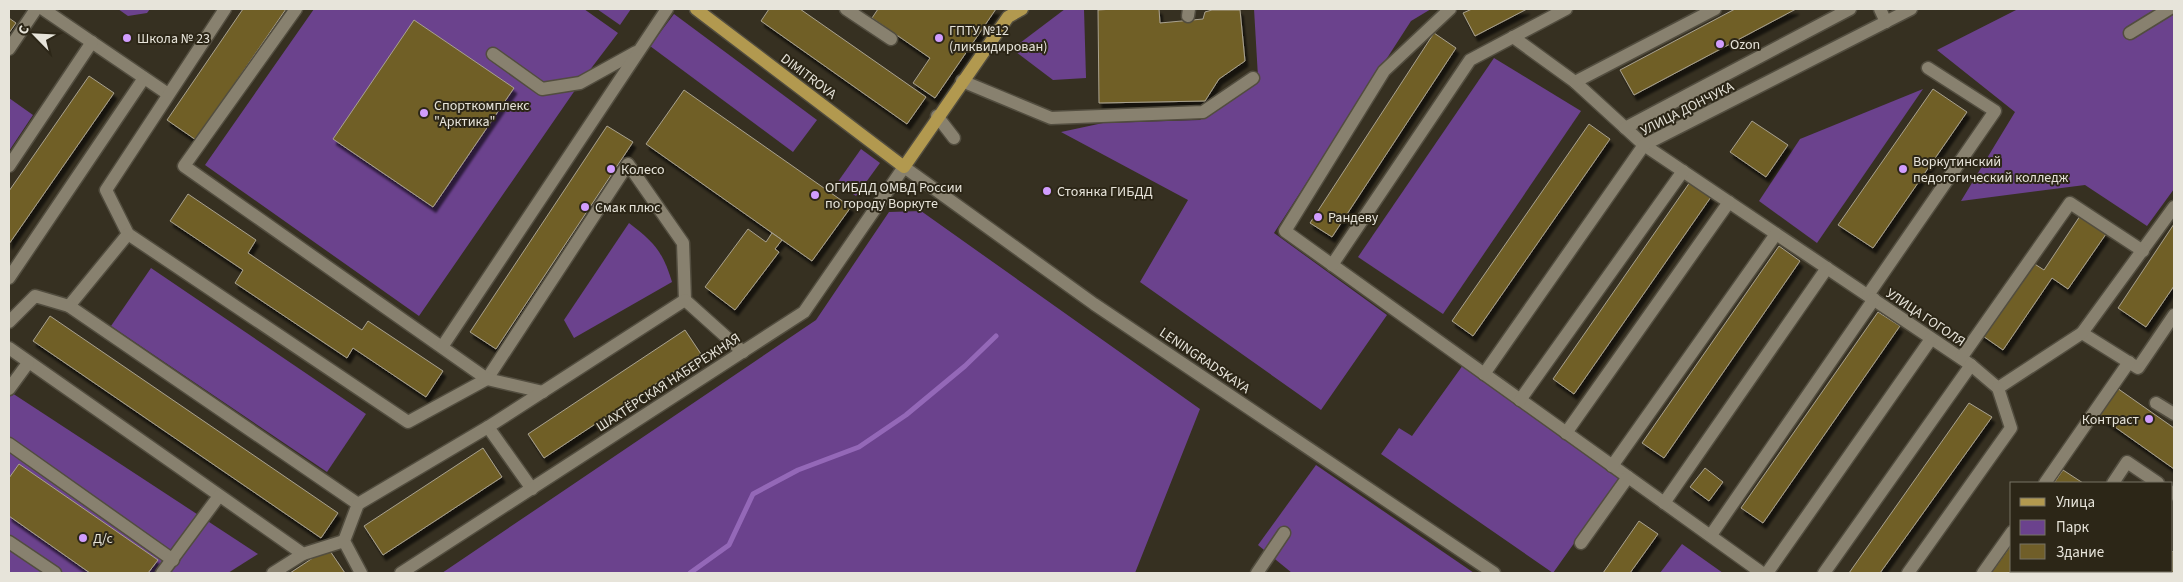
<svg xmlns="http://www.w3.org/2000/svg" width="2183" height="582" viewBox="0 0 2183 582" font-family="'Source Sans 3',sans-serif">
	<defs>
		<filter id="shadow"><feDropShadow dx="3" dy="5.5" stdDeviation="1" flood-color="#0009"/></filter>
	</defs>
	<rect width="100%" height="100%" fill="#363021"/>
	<g fill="#6b428d">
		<polygon points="118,9 150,9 147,13 128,16"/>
		<polygon points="314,9 584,9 618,33 580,83 419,316 205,165"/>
		<polygon points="597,9 631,9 620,25"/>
		<polygon points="1065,9 1084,9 1086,78 1053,80 1012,49"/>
		<polygon points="1254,9 1431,9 1411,21 1274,233 1387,315 1321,410 1140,282 1188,200 1061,132 1103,123 1200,120 1258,77"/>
		<polygon points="2018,9 2174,9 2174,189 2147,226 2085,185 1961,201 2015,112 1937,50"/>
		<polygon points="674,14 817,120 793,152 650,46"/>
		<polygon points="1494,58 1581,111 1443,314 1358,257"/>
		<polygon points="1923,89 1817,243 1759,201 1800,139"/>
		<polygon points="9,98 33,115 9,151"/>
		<polygon points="861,149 880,163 856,196 837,183"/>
		<polygon points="921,211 1200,409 1135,573 442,573 816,320 889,212"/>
		<path d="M629 223C654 242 663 252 672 282L574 338 564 320Z"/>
		<polygon points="151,268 366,414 327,472 111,326"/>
		<polygon points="1463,365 1621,477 1553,573 1381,454 1399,428 1412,436"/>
		<polygon points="12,393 258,554 228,573 9,573 9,398"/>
		<polygon points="1316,465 1474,573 1292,573 1258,545"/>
		<polygon points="1682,544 1723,573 1660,573"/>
	</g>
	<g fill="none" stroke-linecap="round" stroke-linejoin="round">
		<polyline stroke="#9468b8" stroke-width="5" points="690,573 729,545 753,494 798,470 859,447 906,415 965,366 996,336"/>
	</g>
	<g fill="#705e28" stroke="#a9a28f" filter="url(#shadow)">
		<polygon points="243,9 286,9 196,140 167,120"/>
		<polygon points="769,9 800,9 926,97 907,124 761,21"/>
		<polygon points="878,9 996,9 935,98 913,83 930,58 872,18"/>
		<polygon points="1114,9 1159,9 1160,23 1203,19 1205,12 1212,10 1240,10 1245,61 1219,79 1205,101 1099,103 1098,10"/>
		<polygon points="1472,9 1527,9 1475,36 1463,13"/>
		<polygon points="1735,9 1796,9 1634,95 1620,70"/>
		<polygon points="9,18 16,23 9,33"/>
		<polygon points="414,20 514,88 433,207 333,139"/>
		<polygon points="1434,33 1456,48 1332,237 1310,223"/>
		<polygon points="89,76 114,93 9,244 9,191"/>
		<polygon points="1933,89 1967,112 1873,248 1838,225"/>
		<polygon points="684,90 851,207 812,261 646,144"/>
		<polygon points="1752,121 1788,145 1766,177 1730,152"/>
		<polygon points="1589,124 1610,139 1473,336 1452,321"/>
		<polygon points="607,126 633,142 496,349 470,332"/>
		<polygon points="1690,182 1711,197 1574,394 1553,379"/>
		<polygon points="188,194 256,240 248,253 362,330 368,321 443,371 426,397 353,348 347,358 235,283 243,270 170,221"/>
		<polygon points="2080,216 2106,234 2068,289 2052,278 2003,350 1980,334 2030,261 2044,270"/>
		<polygon points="2174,224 2174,286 2146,327 2118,308"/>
		<polygon points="748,229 766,242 772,233 782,240 775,249 779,252 735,310 705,287"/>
		<polygon points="1779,246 1800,261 1664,458 1642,443"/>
		<polygon points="1878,312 1900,326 1763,523 1741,508"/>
		<polygon points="50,316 338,513 321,538 33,341"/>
		<polygon points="685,330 701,354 544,458 528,434"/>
		<polygon points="2117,388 2174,428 2174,469 2098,415"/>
		<polygon points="1969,403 1992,417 1880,573 1849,573"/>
		<polygon points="483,448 502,477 383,555 364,526"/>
		<polygon points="19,464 158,560 148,573 90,573 9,516 9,478"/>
		<polygon points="1705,468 1723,482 1709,501 1690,487"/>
		<polygon points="2063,470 2083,483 2054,483"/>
		<polygon points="1639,521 1658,534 1630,573 1603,573"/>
		<polygon points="2012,544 2012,571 2024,571 2023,573 1991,573"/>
		<polygon points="328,548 345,573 290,573"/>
		<polygon points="2172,551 2174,553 2174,573 2158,573 2154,571 2172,571"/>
	</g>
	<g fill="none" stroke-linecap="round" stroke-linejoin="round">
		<g stroke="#524d3f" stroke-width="15">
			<g id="minor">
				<polyline points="43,9 168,94"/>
				<polyline points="225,9 106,190 128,234 408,422 487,379 628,164 683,243 685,300 743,352"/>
				<polyline points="296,9 184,166 487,379 543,392"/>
				<polyline points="846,9 891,39"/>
				<polyline points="1450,9 1384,71 1285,231 1762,573"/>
				<polyline points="1880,9 1886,22"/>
				<polyline points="1188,16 1189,9"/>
				<polyline points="2130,33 2169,9"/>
				<polyline points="1513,37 1575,82 1644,145 1971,365 1998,388 2082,333 2138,368 2174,315"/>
				<polyline points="9,49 36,9"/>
				<polyline points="493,54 542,89 580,83 636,52"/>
				<polyline points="962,81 1051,118 1203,112 1253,78"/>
				<polyline points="1575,82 1715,9"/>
				<polyline points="937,116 954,138"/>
				<polyline points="1625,128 1850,9"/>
				<polyline points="9,166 92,42"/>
				<polyline points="1332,265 1470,60 1566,9"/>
				<polyline points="9,278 144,78"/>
				<polyline points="1868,295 1995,111 1928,68"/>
				<polyline points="69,306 128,234"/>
				<polyline points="9,322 35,296 69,306 358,504"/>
				<polyline points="2082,333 2174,207"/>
				<polyline points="442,347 667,9"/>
				<polyline points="9,348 303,554 344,541"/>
				<polyline points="1961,358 2070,203 2143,251"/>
				<polyline points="1484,374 1644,145 1911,9"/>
				<polyline points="9,389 28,363"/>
				<polyline points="1520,400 1683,171"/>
				<polyline points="2156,403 2174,414"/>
				<polyline points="488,427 532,489"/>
				<polyline points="1566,433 1729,202"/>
				<polyline points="9,444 173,560"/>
				<polyline points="1612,466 1776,234"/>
				<polyline points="2045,483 2129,362"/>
				<polyline points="2113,483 2127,462 2158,483"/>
				<polyline points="2172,492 2174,494"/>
				<polyline points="1664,503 1827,268"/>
				<polyline points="1711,535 1874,299"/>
				<polyline points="9,542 55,573"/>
				<polyline points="1581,543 1628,477"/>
				<polyline points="2117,571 2120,573"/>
				<polyline points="162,573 219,496"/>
				<polyline points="273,573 303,554"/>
				<polyline points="361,573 344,541 358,504 488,427 685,300"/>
				<polyline points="401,573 804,312 904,167 1094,304 1494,573"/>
				<polyline points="1257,573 1284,533"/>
				<polyline points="1767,573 1931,339"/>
				<polyline points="1824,573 1971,365"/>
				<polyline points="1908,573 2011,428 1998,388"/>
				<polyline points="1983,573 2012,532"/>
				<polyline points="2051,573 2053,571"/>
			</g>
		</g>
		<g stroke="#524d3f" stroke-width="15">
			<polyline id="major" points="696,9 904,167 1008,17 1022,9"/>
		</g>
		<use href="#minor" stroke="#88816f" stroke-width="12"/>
		<use href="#major" stroke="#b2994f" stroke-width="12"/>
	</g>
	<g fill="#d19dfe" stroke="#2c2617" stroke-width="2">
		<circle cx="127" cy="38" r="5"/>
		<circle cx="939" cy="38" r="5"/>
		<circle cx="1720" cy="44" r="5"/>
		<circle cx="424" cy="113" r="5"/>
		<circle cx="611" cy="169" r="5"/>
		<circle cx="1903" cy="169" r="5"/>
		<circle cx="1047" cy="191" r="5"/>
		<circle cx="815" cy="195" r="5"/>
		<circle cx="585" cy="207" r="5"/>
		<circle cx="1318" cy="217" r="5"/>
		<circle cx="2149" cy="419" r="5"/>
		<circle cx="83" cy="538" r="5"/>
	</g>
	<g text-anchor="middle" stroke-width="4" stroke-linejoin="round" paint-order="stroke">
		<g font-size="14" fill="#e7e4da" stroke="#2c2617" text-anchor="start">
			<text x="949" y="35">ГПТУ №12<tspan x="949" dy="16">(ликвидирован)</tspan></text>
			<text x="137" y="43">Школа № 23</text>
			<text x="1730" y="49">Ozon</text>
			<text x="434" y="110">Спорткомплекс<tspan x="434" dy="16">"Арктика"</tspan></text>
			<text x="1913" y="166">Воркутинский<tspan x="1913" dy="16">педогогический колледж</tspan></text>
			<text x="621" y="174">Колесо</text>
			<text x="825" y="192">ОГИБДД ОМВД России<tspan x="825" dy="16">по городу Воркуте</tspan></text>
			<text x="1057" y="196">Стоянка ГИБДД</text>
			<text x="595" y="212">Смак плюс</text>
			<text x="1328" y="222">Рандеву</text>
			<text x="2139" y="424" text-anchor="end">Контраст</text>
			<text x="93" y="543">Д/с</text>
		</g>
		<g font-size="14" fill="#e7e4da" stroke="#2c2617">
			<text transform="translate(809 76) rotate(37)" y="5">DIMITROVA</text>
			<text transform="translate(1687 108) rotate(-27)" y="5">УЛИЦА ДОНЧУКА</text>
			<text transform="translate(1926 317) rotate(34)" y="5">УЛИЦА ГОГОЛЯ</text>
			<text transform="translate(1205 360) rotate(34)" y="5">LENINGRADSKAYA</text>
			<text transform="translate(668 382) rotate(-33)" y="5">ШАХТЁРСКАЯ НАБЕРЕЖНАЯ</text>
		</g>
	</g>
	<rect width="2183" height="582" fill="none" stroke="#e7e4da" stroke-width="20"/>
	<rect x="2010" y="482" width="162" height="90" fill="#2c2617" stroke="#777265"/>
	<rect x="2020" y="498" width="25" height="8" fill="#b2994f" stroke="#777265"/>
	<text x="2056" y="507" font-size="15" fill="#e7e4da">Улица</text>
	<rect x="2020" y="520" width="25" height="15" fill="#6b428d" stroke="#777265"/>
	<text x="2056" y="532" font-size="15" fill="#e7e4da">Парк</text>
	<rect x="2020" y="544" width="25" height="15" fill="#705e28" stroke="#777265"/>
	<text x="2056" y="557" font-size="15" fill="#e7e4da">Здание</text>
	<g transform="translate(35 35) rotate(294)" stroke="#2c2617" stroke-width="4" paint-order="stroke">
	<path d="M0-4L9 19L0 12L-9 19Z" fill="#e7e4da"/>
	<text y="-8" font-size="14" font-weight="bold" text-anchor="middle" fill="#e7e4da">С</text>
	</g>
</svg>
